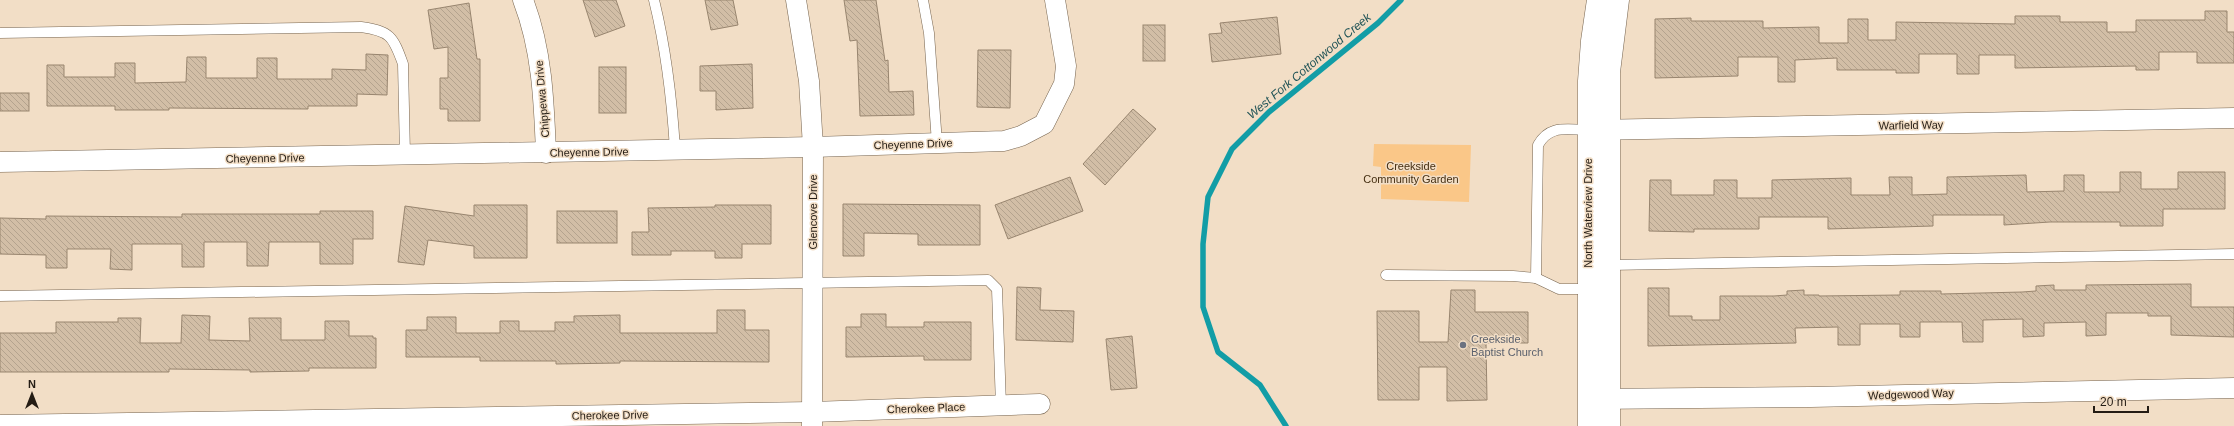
<svg xmlns="http://www.w3.org/2000/svg" width="2234" height="426" viewBox="0 0 2234 426" font-family="Helvetica,sans-serif">
	<defs>
		<pattern id="building-back-hatch" width="6" height="6" patternUnits="userSpaceOnUse"><rect width="6" height="6" fill="#d2bea6"/><path d="M-1 5l2 2M0 0l6 6M5-1l2 2" fill="none" stroke="#b4a38e"/></pattern>
	</defs>
	<rect width="100%" height="100%" fill="#f2dec6"/>
	<polygon fill="#fac788" points="1374,144 1471,145 1469,202 1381,199 1381,167 1373,166"/>
	<g fill="none" stroke-linecap="round" stroke-linejoin="round">
		<polyline stroke="#129da6" stroke-width="5.5" points="1286,426 1260,385 1218,352 1203,307 1203,244 1208,197 1232,149 1269,112 1378,23 1401,0"/>
	</g>
	<g fill="url(#building-back-hatch)" stroke="#98856f">
		<polygon points="583,0 616,0 625,26 595,37"/>
		<polygon points="705,0 733,0 738,25 711,30"/>
		<polygon points="844,0 876,0 885,61 888,60 889,92 913,91 914,115 860,116 857,40 850,41"/>
		<polygon points="469,3 477,59 480,59 480,121 448,121 448,109 440,109 440,78 448,78 448,47 434,49 428,10"/>
		<polygon points="2205,11 2227,11 2227,32 2234,32 2234,63 2197,63 2197,52 2159,52 2159,70 2136,70 2136,66 2015,68 2015,55 1979,55 1979,74 1957,74 1957,54 1919,54 1919,73 1896,73 1896,70 1837,70 1837,58 1795,60 1795,82 1778,82 1778,57 1738,57 1738,76 1655,78 1655,19 1691,18 1691,21 1763,21 1763,28 1819,27 1819,43 1848,43 1848,19 1868,19 1868,40 1896,40 1896,22 2015,24 2015,16 2060,16 2060,22 2107,22 2107,32 2136,32 2136,20 2205,20"/>
		<polygon points="1277,17 1281,54 1212,62 1209,34 1222,33 1220,23"/>
		<rect x="1143" y="25" width="22" height="36"/>
		<polygon points="978,50 1011,50 1010,108 977,107"/>
		<polygon points="366,54 388,55 387,95 357,94 357,106 308,106 308,109 169,108 169,110 115,110 115,106 47,106 47,65 64,65 64,77 115,77 115,63 135,63 135,83 186,82 187,57 206,57 206,78 257,78 257,58 277,58 277,79 332,79 332,69 366,70"/>
		<polygon points="752,64 753,108 716,110 716,91 700,91 700,66"/>
		<rect x="599" y="67" width="27" height="46"/>
		<rect x="0" y="93" width="29" height="18"/>
		<polygon points="1133,109 1156,129 1105,185 1083,164"/>
		<polygon points="2120,172 2141,172 2141,189 2178,189 2178,172 2225,172 2225,209 2163,209 2163,226 2120,226 2120,222 2050,222 2004,225 2004,215 1933,215 1933,226 1828,229 1828,217 1759,217 1759,229 1694,229 1694,232 1649,231 1650,180 1671,180 1671,195 1714,195 1714,180 1737,180 1737,198 1772,198 1772,180 1851,178 1851,195 1890,195 1889,177 1912,177 1912,195 1947,194 1947,177 2026,175 2027,192 2064,191 2064,175 2084,175 2084,192 2120,192"/>
		<polygon points="1070,177 1083,211 1008,239 995,205"/>
		<polygon points="843,204 980,205 980,245 918,245 918,234 864,233 864,256 843,256"/>
		<polygon points="474,205 527,205 527,258 474,258 474,246 428,240 424,265 398,262 405,206 474,216"/>
		<polygon points="715,205 771,205 771,244 742,244 742,258 715,258 715,251 671,251 671,255 632,255 632,232 649,232 648,208 715,207"/>
		<polygon points="320,211 373,211 373,239 353,239 353,264 320,264 320,242 269,242 268,266 247,266 247,242 204,242 204,267 182,267 182,244 132,244 132,270 110,269 111,249 67,249 67,268 46,268 46,255 0,254 0,218 46,219 46,216 182,217 182,214 320,214"/>
		<rect x="557" y="211" width="60" height="32"/>
		<polygon points="2191,284 2191,307 2234,307 2234,337 2171,335 2171,316 2148,316 2148,313 2106,313 2106,335 2086,336 2086,322 2044,323 2044,336 2023,337 2023,319 1983,320 1983,342 1963,342 1962,322 1920,322 1920,337 1900,337 1900,324 1860,324 1860,345 1838,345 1838,327 1795,328 1796,343 1648,346 1648,288 1669,288 1669,316 1692,316 1692,320 1720,320 1720,296 1774,296 1787,295 1787,291 1804,290 1804,295 1819,295 1819,296 1900,295 1900,291 1941,291 1941,294 2022,292 2036,291 2036,286 2054,285 2054,290 2086,290 2086,285"/>
		<polygon points="1017,287 1041,288 1040,310 1074,311 1073,342 1016,340"/>
		<polygon points="1451,290 1475,290 1475,312 1528,312 1528,343 1486,343 1487,400 1447,401 1447,367 1419,367 1419,400 1378,400 1377,311 1419,311 1419,342 1448,342"/>
		<polygon points="717,310 745,310 745,330 769,330 769,362 620,361 620,363 556,364 556,361 480,361 480,357 406,357 406,330 427,330 427,317 456,317 456,333 500,333 500,321 519,321 519,331 555,331 555,322 574,322 574,316 620,315 620,333 717,333"/>
		<polygon points="861,314 886,314 886,327 924,327 924,322 971,322 971,360 924,360 924,356 846,357 846,327 861,327"/>
		<polygon points="182,315 210,316 209,340 250,341 249,318 281,318 281,340 325,340 325,321 349,321 349,336 373,336 373,338 376,338 376,368 309,368 309,371 250,372 250,370 169,369 169,372 0,372 0,333 56,333 56,322 118,322 118,318 141,318 140,343 181,343"/>
		<polygon points="1132,336 1137,388 1111,390 1106,339"/>
	</g>
	<g fill="none" stroke-linecap="round" stroke-linejoin="round">
		<g stroke="#776550" stroke-width="11">
			<g id="service">
				<path d="M654 0C666 49 672 99 675 150"/>
				<polyline points="923,0 929,33 937,143"/>
				<path d="M0 33 361 27C390 31 393 36 403 64L405 155"/>
				<polyline points="1609,265 2234,254"/>
				<path d="M1386 275 1513 276 1536 278 1538 145C1550 124 1567 130 1588 130"/>
				<polyline points="1536,278 1559,289 1588,289"/>
				<polyline points="0,296 988,280 997,289 1001,406"/>
			</g>
		</g>
		<g stroke="#776550" stroke-width="21">
			<g id="minor">
				<path d="M523 0C542 49 544 101 546 153"/>
				<polyline points="796,0 809,81 813,147 812,426"/>
				<polyline points="1592,130 2234,118"/>
				<polyline points="0,162 813,147 1004,141 1021,136 1044,124 1064,84 1066,66 1055,0"/>
				<polyline points="1592,399 1811,397 2234,388"/>
				<polyline points="0,425 812,412 1040,404"/>
			</g>
		</g>
		<g stroke="#776550" stroke-width="23">
			<g id="tertiary">
				<polyline points="1589,426 1589,81 1592,41 1598,0"/>
				<polyline points="1609,426 1609,72 1618,0"/>
			</g>
		</g>
		<use href="#service" stroke="#fff" stroke-width="10"/>
		<use href="#minor" stroke="#fff" stroke-width="20"/>
		<use href="#tertiary" stroke="#fff" stroke-width="22"/>
	</g>
	<circle fill="#6b7280" stroke="#f2dec6" stroke-width="1.5" cx="1463" cy="345" r="4"/>
	<g text-anchor="middle" stroke-width="3" stroke-linejoin="round" paint-order="stroke">
		<g font-size="11" fill="#241c14" stroke="#f2dec6">
			<text transform="translate(542 99) rotate(-95)" y="4">Chippewa Drive</text>
			<text transform="translate(1911 125) rotate(-1)" y="4">Warfield Way</text>
			<text transform="translate(913 144) rotate(-2)" y="4">Cheyenne Drive</text>
			<text transform="translate(589 152) rotate(-1)" y="4">Cheyenne Drive</text>
			<text transform="translate(265 158) rotate(-1)" y="4">Cheyenne Drive</text>
			<text transform="translate(813 212) rotate(-90)" y="4">Glencove Drive</text>
			<text transform="translate(1588 213) rotate(-90)" y="4">North Waterview Drive</text>
			<text transform="translate(1911 394) rotate(-2)" y="4">Wedgewood Way</text>
			<text transform="translate(926 408) rotate(-2)" y="4">Cherokee Place</text>
			<text transform="translate(610 415) rotate(-1)" y="4">Cherokee Drive</text>
		</g>
		<g font-size="11" fill="#452f12" stroke="#f2dec6">
			<text x="1411" y="170">Creekside<tspan x="1411" dy="13">Community Garden</tspan></text>
		</g>
		<g font-size="11" fill="#5b616d" stroke="#f2dec6" text-anchor="start">
			<text x="1471" y="343">Creekside<tspan x="1471" dy="13">Baptist Church</tspan></text>
		</g>
		<g font-size="12" font-style="italic" fill="#205356" stroke="#f2dec6">
			<text transform="translate(1309 66) rotate(-40)" y="4">West Fork Cottonwood Creek</text>
		</g>
	</g>
	<g transform="translate(32 394)" stroke="#f2dec6" stroke-width="3" paint-order="stroke">
	<path d="M0-3L7 15L0 10L-7 15Z" fill="#241c14"/>
	<text y="-6" font-size="11" font-weight="bold" text-anchor="middle" fill="#241c14">N</text>
	</g>
	<path d="M2094 406v6h54v-6" fill="none" stroke="#241c14" stroke-width="2"/>
	<text x="2100" y="406" font-size="12" fill="#241c14" stroke="#f2dec6" stroke-width="3" paint-order="stroke">20 m</text>
</svg>
